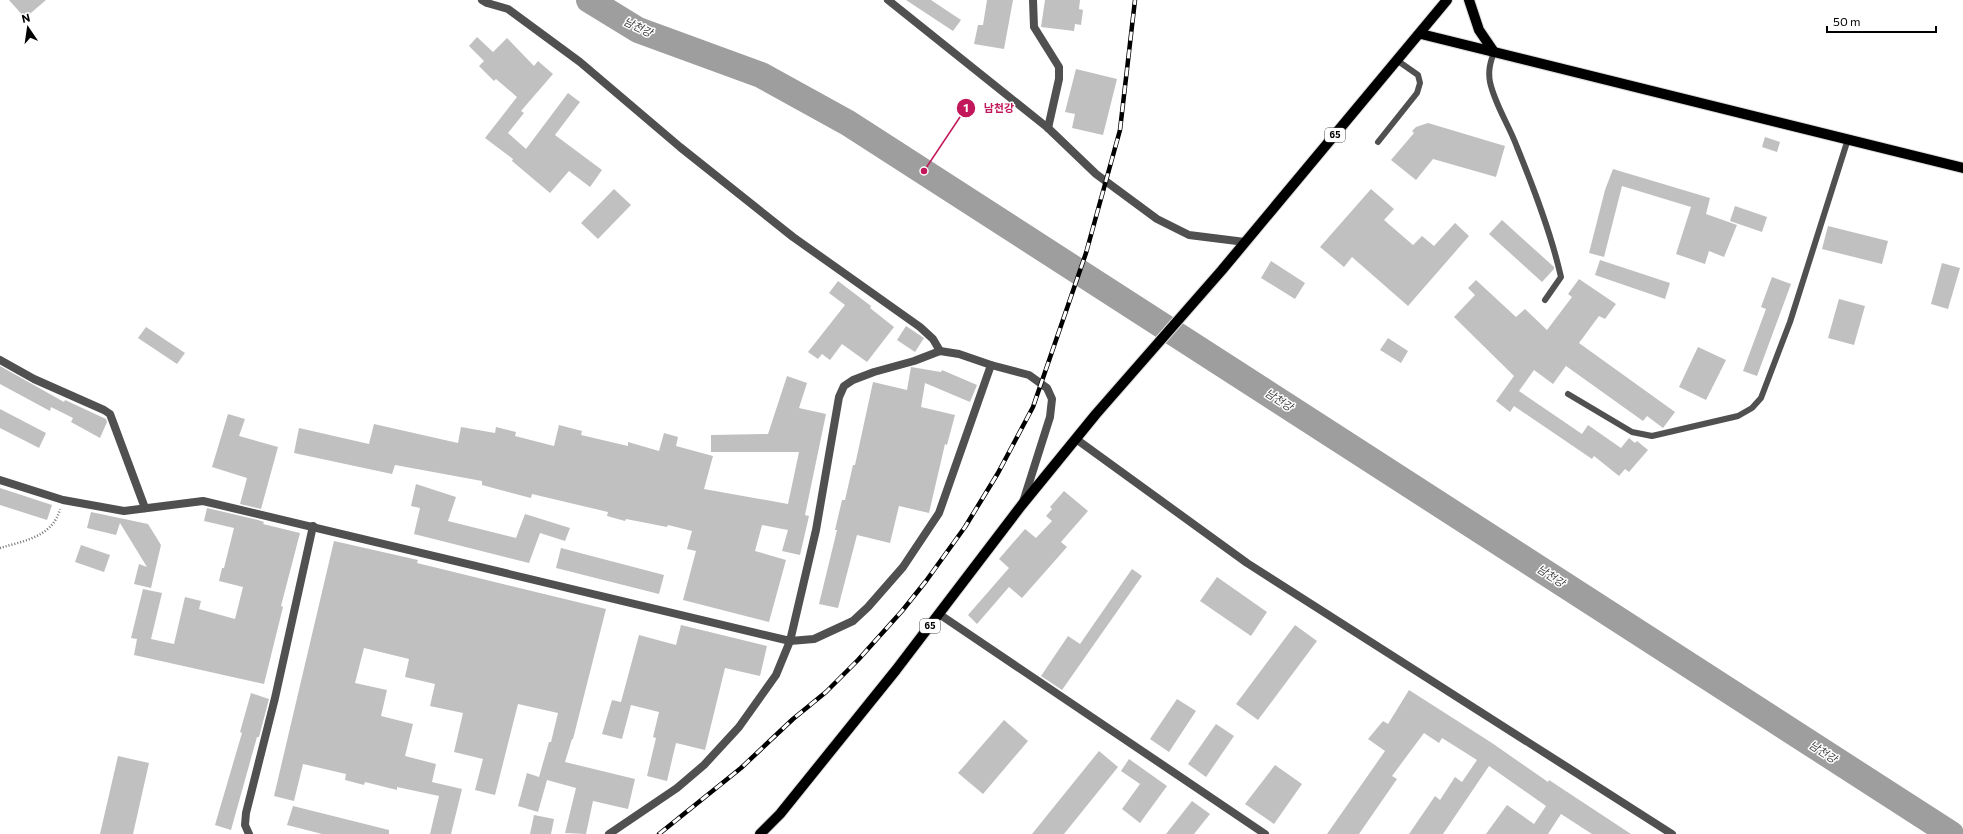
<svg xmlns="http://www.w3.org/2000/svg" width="1963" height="834" viewBox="0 0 1963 834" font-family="Commissioner,'Noto Sans KR',sans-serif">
	<rect width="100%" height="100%" fill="#fff"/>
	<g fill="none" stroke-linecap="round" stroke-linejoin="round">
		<polyline stroke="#9e9e9e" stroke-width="26" points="589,0 638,30 761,75 848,123 1951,834"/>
	</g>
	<g fill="#c0c0c0">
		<polygon points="9,0 46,0 25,18"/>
		<polygon points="906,0 931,0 961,20 953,31"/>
		<polygon points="987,0 1013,0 1004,49 974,44 978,25 983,25"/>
		<polygon points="1045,0 1080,0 1079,9 1083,10 1081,25 1075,24 1074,31 1041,27"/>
		<polygon points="477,37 493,52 507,38 534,66 538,61 553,74 521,111 524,113 508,133 526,149 568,93 580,102 555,135 602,170 590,187 569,171 550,193 512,161 513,159 485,138 517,97 496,79 494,81 479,66 484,61 469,46"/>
		<polygon points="1076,69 1117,79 1103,135 1072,128 1075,114 1065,112"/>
		<polygon points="1428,123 1505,146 1496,177 1433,159 1416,180 1391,160 1414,133 1412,131 1416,127"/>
		<polygon points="1765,137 1780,142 1777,152 1762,147"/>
		<polygon points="1613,169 1710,198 1706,214 1737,225 1724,257 1709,251 1705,264 1676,254 1691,207 1622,186 1604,257 1589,253 1605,190"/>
		<polygon points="614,189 631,205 598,239 581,223"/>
		<polygon points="1371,189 1394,209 1384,220 1413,245 1422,236 1434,246 1455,223 1469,236 1408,306 1352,257 1344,267 1320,247"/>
		<polygon points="1735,206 1767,217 1762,232 1730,221"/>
		<polygon points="1502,220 1554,267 1554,269 1542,282 1489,234"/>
		<polygon points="1828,226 1888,241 1882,264 1822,249"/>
		<polygon points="1600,260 1670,283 1665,299 1595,275"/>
		<polygon points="1271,261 1305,283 1295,299 1261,278"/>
		<polygon points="1942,263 1960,268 1948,309 1931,304"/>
		<polygon points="1772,277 1791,284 1757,376 1743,371 1766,309 1761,307"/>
		<polygon points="1579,279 1616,304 1605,319 1599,316 1579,343 1675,412 1663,428 1647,416 1643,421 1566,366 1553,384 1534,370 1519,391 1582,434 1588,425 1621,448 1629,438 1635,443 1637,441 1648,450 1629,472 1625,469 1619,476 1594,456 1592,459 1514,406 1510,412 1496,401 1514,376 1454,317 1475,295 1468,288 1476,280 1516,317 1525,309 1547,330 1572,297 1568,294"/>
		<polygon points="838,281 871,306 870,308 894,327 867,362 842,344 830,360 822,354 818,359 808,352 845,305 829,293"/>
		<polygon points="1839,299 1865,306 1854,345 1828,338"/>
		<polygon points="906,326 924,338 915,352 897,340"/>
		<polygon points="146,327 185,353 177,364 138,338"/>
		<polygon points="1388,338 1408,351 1401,363 1380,350"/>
		<polygon points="1698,347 1726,360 1706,400 1679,387"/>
		<polygon points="0,366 64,402 65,400 106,419 107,422 100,438 71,422 73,418 51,407 50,411 0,384"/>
		<polygon points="911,367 941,372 942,370 977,385 970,402 925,383 921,407 955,415 947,445 945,444 929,513 899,506 890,543 857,535 838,608 819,604 837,530 835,530 842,500 845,500 853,465 855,465 873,382 907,390"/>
		<polygon points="787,376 807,383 799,408 826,414 805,515 809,516 800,555 782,551 788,530 762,525 755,551 786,560 769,622 683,600 696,551 687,549 692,531 668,525 667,527 626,519 625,521 607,516 608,512 532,494 531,498 482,485 482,481 395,465 392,474 294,453 299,428 369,444 374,424 458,443 461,427 495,433 496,427 516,432 515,436 554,446 559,425 582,431 581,435 628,446 628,442 659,451 664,433 678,437 676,446 713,456 704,489 788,504 799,452 711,452 711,435 768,434"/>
		<polygon points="0,409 46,433 39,448 0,428"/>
		<polygon points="228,414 245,419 239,436 278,447 261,509 240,504 247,478 212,467"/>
		<polygon points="416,484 456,497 448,521 516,538 525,514 570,528 565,541 540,533 529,563 414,534 420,508 411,506"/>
		<polygon points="0,488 52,505 47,520 0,505"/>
		<polygon points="1064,491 1088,511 1061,542 1067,547 1022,598 1009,587 977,624 968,615 1009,568 999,559 1025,529 1036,538 1052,521 1046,516 1052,509 1050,507"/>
		<polygon points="207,508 258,520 264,522 263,524 300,533 281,606 283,607 264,684 134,655 137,639 131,638 143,589 162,593 151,639 174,644 185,597 201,601 199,609 235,619 243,587 219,581 222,568 224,568 234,528 204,521"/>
		<polygon points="91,512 148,524 161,545 151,588 134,584 139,564 147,567 120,523 116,535 87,528"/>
		<polygon points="334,541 418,560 417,563 606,609 573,739 572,739 565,762 635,779 628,809 593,801 586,834 565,833 576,788 547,780 538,812 518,806 527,773 539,777 549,742 551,742 558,713 518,704 495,795 475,790 483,759 454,752 463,713 430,706 435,684 405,677 409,659 364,648 355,683 387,690 381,716 413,724 405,756 436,764 432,782 462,789 451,834 430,834 439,796 397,787 397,790 365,782 364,785 345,780 346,774 303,764 294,801 274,796"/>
		<polygon points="81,545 110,555 104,572 75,562"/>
		<polygon points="561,548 664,575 659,594 556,568"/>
		<polygon points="1132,569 1142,576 1062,690 1041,676 1068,636 1080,644"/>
		<polygon points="1217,577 1267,612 1251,636 1200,601"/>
		<polygon points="681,625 767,646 760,676 725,668 705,750 676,743 667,781 647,776 656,738 653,737 659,712 631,705 622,739 602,734 612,700 621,702 639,635 676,645"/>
		<polygon points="1295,625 1317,641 1258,720 1236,704"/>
		<polygon points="1409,690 1492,743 1548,782 1549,780 1631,834 1592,834 1561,814 1548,834 1486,834 1507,805 1534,824 1546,806 1489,766 1443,834 1409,834 1435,796 1440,800 1455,777 1462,782 1477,760 1442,738 1439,743 1424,733 1392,776 1397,779 1359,834 1327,834 1385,751 1368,739 1383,721 1388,724"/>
		<polygon points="251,693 269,699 259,737 257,737 231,830 215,825 242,733 240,732"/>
		<polygon points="1177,699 1196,711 1169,752 1150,739"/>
		<polygon points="1004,720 1028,741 983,794 958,773"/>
		<polygon points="1216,724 1234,736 1206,777 1188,764"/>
		<polygon points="1099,751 1118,767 1064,834 1032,834"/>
		<polygon points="118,756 149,763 133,834 100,834"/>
		<polygon points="1129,759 1167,786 1140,823 1122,809 1140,784 1121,771"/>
		<polygon points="1275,765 1302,784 1274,824 1245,804"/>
		<polygon points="1192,801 1210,814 1194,834 1166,834"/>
		<polygon points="293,806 389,830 389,834 322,834 287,825"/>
		<polygon points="534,815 554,819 551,834 530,834"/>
	</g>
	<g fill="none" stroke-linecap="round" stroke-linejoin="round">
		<g stroke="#dbdbdb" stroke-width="12">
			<g id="primary">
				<polyline points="1469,0 1479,30 1494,52"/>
				<polyline points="1421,34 1963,168"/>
				<polyline points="760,834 780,814 896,670 1021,506 1096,414 1222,270 1447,0"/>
			</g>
		</g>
		<path stroke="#727272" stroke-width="2.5" stroke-dasharray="1 2" stroke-linecap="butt" d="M0 548C23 541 53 537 60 509"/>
		<g stroke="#505050" stroke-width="6">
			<path d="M1494 52C1490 63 1488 71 1490 82 1495 105 1509 125 1517 147 1534 189 1551 233 1561 277L1545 300"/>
			<polyline points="1378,142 1417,93 1420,83 1418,75 1398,61"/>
			<polyline points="1568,394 1632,432 1652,436 1738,416 1752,408 1761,398 1790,322 1848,139"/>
		</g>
		<g stroke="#505050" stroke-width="8">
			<polyline points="482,0 487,3 508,9 580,62 680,147 793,237 920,327 933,339 940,351"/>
			<polyline points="888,0 1048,128 1096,174 1157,219 1189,235 1245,242"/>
			<polyline points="1033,0 1034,27 1059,67 1059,79 1048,128"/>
			<polyline points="0,360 34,379 104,410 110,414 145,508"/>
			<polyline points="1076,439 1247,563 1672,834"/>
			<polyline points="0,480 63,500 124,511 203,501 790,641 814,639 853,621 868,607 903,567 939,513 991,365"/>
			<polyline points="939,614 1265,834"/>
			<polyline points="249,834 245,825 246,813 275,698 313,526"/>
			<polyline points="609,834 677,788 704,765 739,727 776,675 790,641 816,530 839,397 844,386 853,380 874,372 914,361 940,351 959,354 991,365 1029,375 1047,388 1052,399 1050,417 1023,502"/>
		</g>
		<use href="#primary" stroke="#000" stroke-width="10"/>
		<g stroke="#000" stroke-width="4.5">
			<polyline id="rail" points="659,834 741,768 793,719 826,692 858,660 902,611 926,581 965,527 998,473 1033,407 1086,253 1120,130 1135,0"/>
		</g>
		<use href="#rail" stroke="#fff" stroke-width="3" stroke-dasharray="9" stroke-linecap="butt"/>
	</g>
	<g text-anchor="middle" stroke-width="3" stroke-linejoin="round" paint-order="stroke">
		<g fill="#fff" stroke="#4c4c4c" stroke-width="1">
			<rect x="1325" y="128" width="20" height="14" rx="3"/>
			<rect x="920" y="619" width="20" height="14" rx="3"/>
		</g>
		<g font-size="9" font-weight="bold" fill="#000">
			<text x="1335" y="138">65</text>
			<text x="930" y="629">65</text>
		</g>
		<g font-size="11" font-style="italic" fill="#3f3f3f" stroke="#fff">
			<text transform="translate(638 27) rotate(26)" y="4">남천강</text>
			<text transform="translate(1279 400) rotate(33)" y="4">남천강</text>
			<text transform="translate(1551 576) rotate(33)" y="4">남천강</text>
			<text transform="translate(1823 752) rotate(33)" y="4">남천강</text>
		</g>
	</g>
	<path fill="none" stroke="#c2185b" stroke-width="1.5" d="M924 171L966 108"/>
	<g fill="#c2185b" stroke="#fff" stroke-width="1.5">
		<circle cx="924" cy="171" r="4"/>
		<circle cx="966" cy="108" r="10"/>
	</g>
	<g font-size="12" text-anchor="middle" font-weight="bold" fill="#fff">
		<text x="966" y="112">1</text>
	</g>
	<g font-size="11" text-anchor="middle" font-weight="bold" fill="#c2185b" stroke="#fff" stroke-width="3" stroke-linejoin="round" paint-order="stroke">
		<text x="999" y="112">남천강</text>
	</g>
	<g transform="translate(28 28) rotate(347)" stroke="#ffffff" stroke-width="3" paint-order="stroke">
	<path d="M0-3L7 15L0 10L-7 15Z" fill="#000000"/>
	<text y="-6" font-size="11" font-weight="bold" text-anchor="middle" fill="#000000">N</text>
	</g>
	<path d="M1827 26v6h109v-6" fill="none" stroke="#000000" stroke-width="2"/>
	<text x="1833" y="26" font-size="12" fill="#000000" stroke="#ffffff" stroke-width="3" paint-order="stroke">50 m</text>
</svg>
